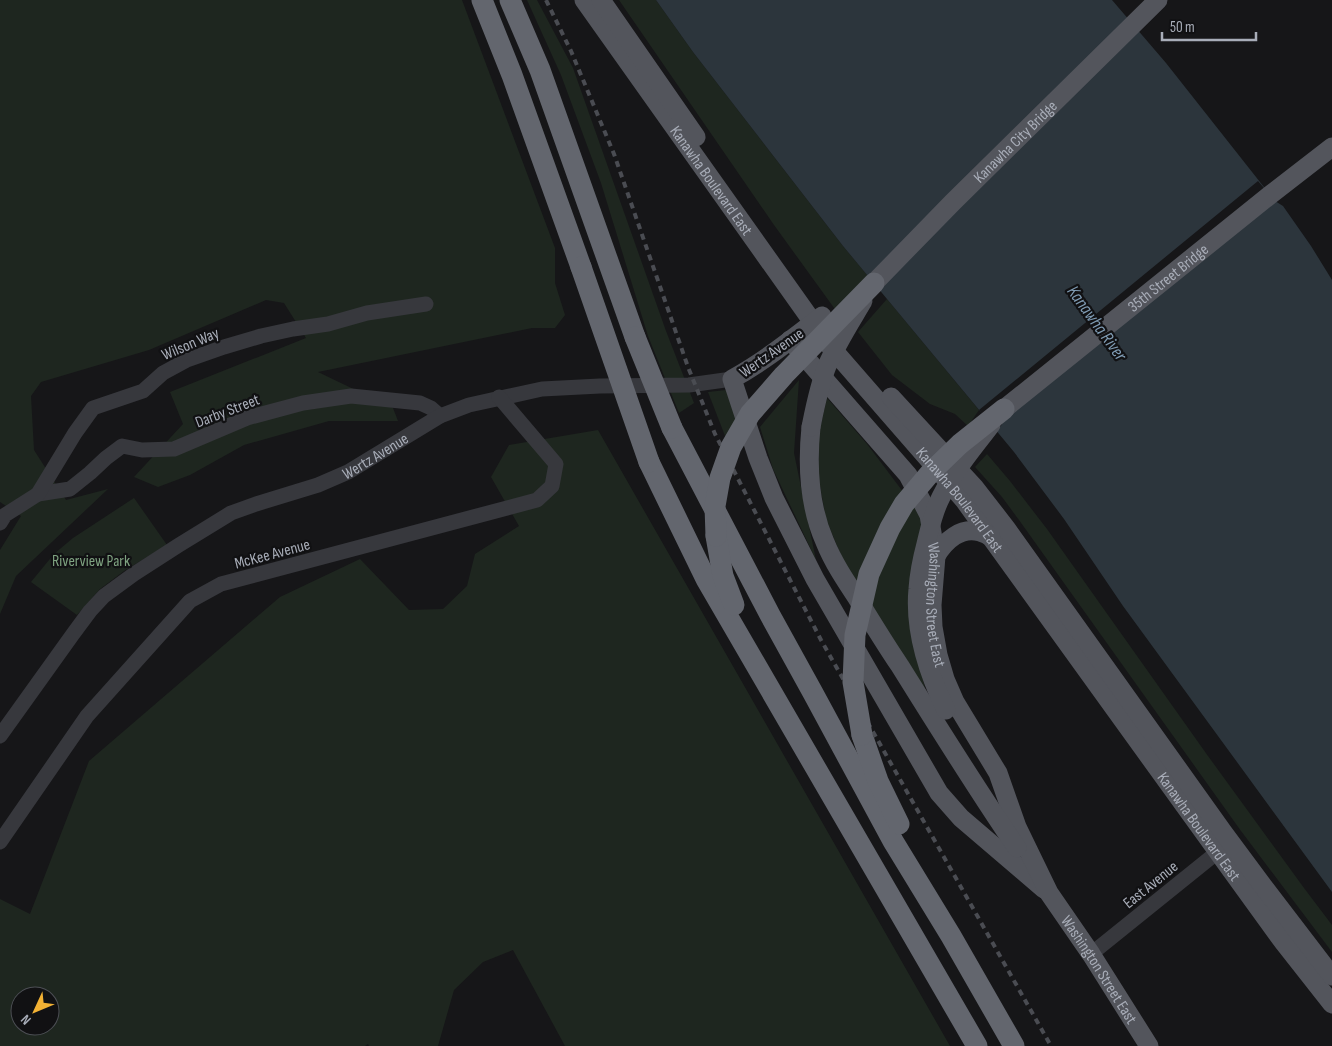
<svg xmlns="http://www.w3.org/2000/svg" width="1332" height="1046" viewBox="0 0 1332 1046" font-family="'Sofia Sans Condensed',sans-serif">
	<rect width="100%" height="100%" fill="#161618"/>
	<g fill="#1e261f" fill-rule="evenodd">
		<polygon points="0,0 462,0 555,248 555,283 565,315 555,328 532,328 318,372 393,408 398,421 329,421 244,445 190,475 158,487 134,477 183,424 170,392 306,338 284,303 266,300 149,350 41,382 31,396 34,450 66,500 108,489 16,576 0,614 0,550 21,516 0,502"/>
		<polygon points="527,0 537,0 573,68 666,331 694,403 679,413 648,336 601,183 561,75"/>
		<polygon points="619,0 656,0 693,52 843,246 868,276 837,312 774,225"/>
		<polygon points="887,299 979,410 968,426 955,414 930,404 892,375 858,332"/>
		<polygon points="799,380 794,453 816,560 773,469 760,427"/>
		<polygon points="726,390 740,422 727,441 708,392"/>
		<polygon points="827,398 867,444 925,521 910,621 928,702 852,582 826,519 818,475 819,433"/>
		<path d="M598 430 950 1046H565L513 950 483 962 454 990 438 1046H369L368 1044 365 1046H0V899L30 914 89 761 280 597 360 559 409 610 443 609 467 586 475 554 519 526 491 477 509 445ZM20 996H50V1026H20Z"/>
		<polygon points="987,454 1010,481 1047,529 1208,756 1304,888 1332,925 1332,952 1241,831 1019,520 1002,497 975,467"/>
		<polygon points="134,498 167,545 124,571 100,589 77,615 31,582 54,554 73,538"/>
	</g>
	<polygon fill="#2c353c" points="656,0 1112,0 1166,63 1275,201 1283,206 1311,246 1332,280 1332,892 1123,606 1064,519 1014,452 843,246 693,52"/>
	<polygon fill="#161618" points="1258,181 1275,201 1009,413 997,432 979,410"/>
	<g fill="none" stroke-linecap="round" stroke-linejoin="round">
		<g stroke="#37383d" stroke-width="15">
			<polyline points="38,494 70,489 90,473 106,458 122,446 142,450 174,449 247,418 303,403 351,396 420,403 431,408 440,416"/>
			<polyline points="0,523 5,515 38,494 75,433 93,408 143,391 163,373 187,360 224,347 261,336 293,329 328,324 367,313 426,304"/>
			<path id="s1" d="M0 736 73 634 90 611 104 596 134 574 179 545 231 513 256 504 318 485 348 472 440 416 469 405 542 389 600 386 689 385 732 379"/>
			<polyline points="0,842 87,716 190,601 221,584 537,500 552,486 556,464 499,397"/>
			<polyline points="1091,954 1225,846"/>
		</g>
		<g stroke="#53555c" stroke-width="19">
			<path id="s2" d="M584 0 829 345 964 500 1218 852 1284 943 1332 1004"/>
			<polyline points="601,0 696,137"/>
			<path id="s3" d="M874 283 953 202 1158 0"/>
			<path d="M822 316C793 338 765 361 732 379L758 458 774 498 815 579 939 793 961 818 1044 889"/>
			<path id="s4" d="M790 340 908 475 929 515 936 556 932 605 933 627 938 655 945 679 955 702 998 773 1017 827 1049 893 1091 954 1149 1046"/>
			<polyline points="891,397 975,488 1006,528 1223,832 1263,886 1332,976"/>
			<path id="s5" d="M1004 409 1270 195 1332 147"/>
			<path d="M811 427C807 466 809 506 825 542 833 562 845 580 857 598 871 621 885 644 900 666 938 727 976 788 1017 848"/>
			<path d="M936 556C945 541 961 526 980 532 984 533 988 535 991 537"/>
		</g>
		<g stroke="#63666e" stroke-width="21">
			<polyline points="482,0 512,75 581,267"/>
			<polyline points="510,0 540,70 635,337"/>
			<polyline points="672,428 770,615 813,693 893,841 951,936 1014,1046"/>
			<polyline points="649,462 706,579 977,1046"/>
			<polyline points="716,536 723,576 734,605"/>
			<polyline points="862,735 878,781 899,824"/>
		</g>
		<polyline stroke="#4a4c52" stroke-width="4" stroke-dasharray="6 5" stroke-linecap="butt" points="546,0 571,51 614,154 688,367 715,434 821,640 1051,1046"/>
		<g stroke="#53555c" stroke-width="19">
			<path d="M811 427C815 407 819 386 827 366 837 343 850 323 863 301"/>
			<path d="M946 710C928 673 914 631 918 589 919 574 922 559 926 544 930 528 933 512 941 497 954 471 973 448 991 425"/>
		</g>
		<g stroke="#63666e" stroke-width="21">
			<polyline points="581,267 649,462"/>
			<polyline points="635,337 672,428"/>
			<polyline points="716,536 715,506 720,478 731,447 750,414 784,375 874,283"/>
			<polyline points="862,735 853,682 855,635 869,574 890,528 904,504 931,472 960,444 1004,409"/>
		</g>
	</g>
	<g text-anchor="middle" stroke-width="4.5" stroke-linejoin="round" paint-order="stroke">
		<g font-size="16" fill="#a8adb8" stroke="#111113">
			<text dy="6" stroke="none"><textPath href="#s3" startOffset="200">Kanawha City Bridge</textPath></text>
			<text dy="6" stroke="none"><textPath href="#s2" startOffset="221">Kanawha Boulevard East</textPath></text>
			<text dy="6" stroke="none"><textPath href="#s5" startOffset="210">35th Street Bridge</textPath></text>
			<text transform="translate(190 343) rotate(-23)" y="6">Wilson Way</text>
			<text transform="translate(771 352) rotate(-35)" y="6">Wertz Avenue</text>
			<text transform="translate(227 410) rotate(-21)" y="6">Darby Street</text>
			<text dy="6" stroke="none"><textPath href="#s1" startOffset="482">Wertz Avenue</textPath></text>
			<text dy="6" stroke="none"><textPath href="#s2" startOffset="626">Kanawha Boulevard East</textPath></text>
			<text transform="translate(272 553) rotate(-15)" y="6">McKee Avenue</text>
			<text dy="6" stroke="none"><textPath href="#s4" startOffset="315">Washington Street East</textPath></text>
			<text dy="6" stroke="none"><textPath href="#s2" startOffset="1031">Kanawha Boulevard East</textPath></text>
			<text transform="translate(1150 884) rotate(-39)" y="6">East Avenue</text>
			<text dy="6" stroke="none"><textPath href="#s4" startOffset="721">Washington Street East</textPath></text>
		</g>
		<g font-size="16" fill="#7fa381" stroke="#111113">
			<text x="91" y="566">Riverview Park</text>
		</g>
		<g font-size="18" font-style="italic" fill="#7f9bb3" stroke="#111113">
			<text transform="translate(1097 323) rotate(54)" y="6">Kanawha River</text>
		</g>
	</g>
	<g transform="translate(35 1011) rotate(226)"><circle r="24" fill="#111113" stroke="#4d4f55"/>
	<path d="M0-4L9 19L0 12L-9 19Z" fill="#f2b134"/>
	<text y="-8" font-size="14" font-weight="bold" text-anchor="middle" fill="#a8adb8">N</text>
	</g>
	<path d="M1162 32v8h94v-8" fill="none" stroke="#a8adb8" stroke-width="2.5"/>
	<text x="1170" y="32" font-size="15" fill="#a8adb8" stroke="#111113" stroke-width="4" paint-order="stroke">50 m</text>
</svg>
